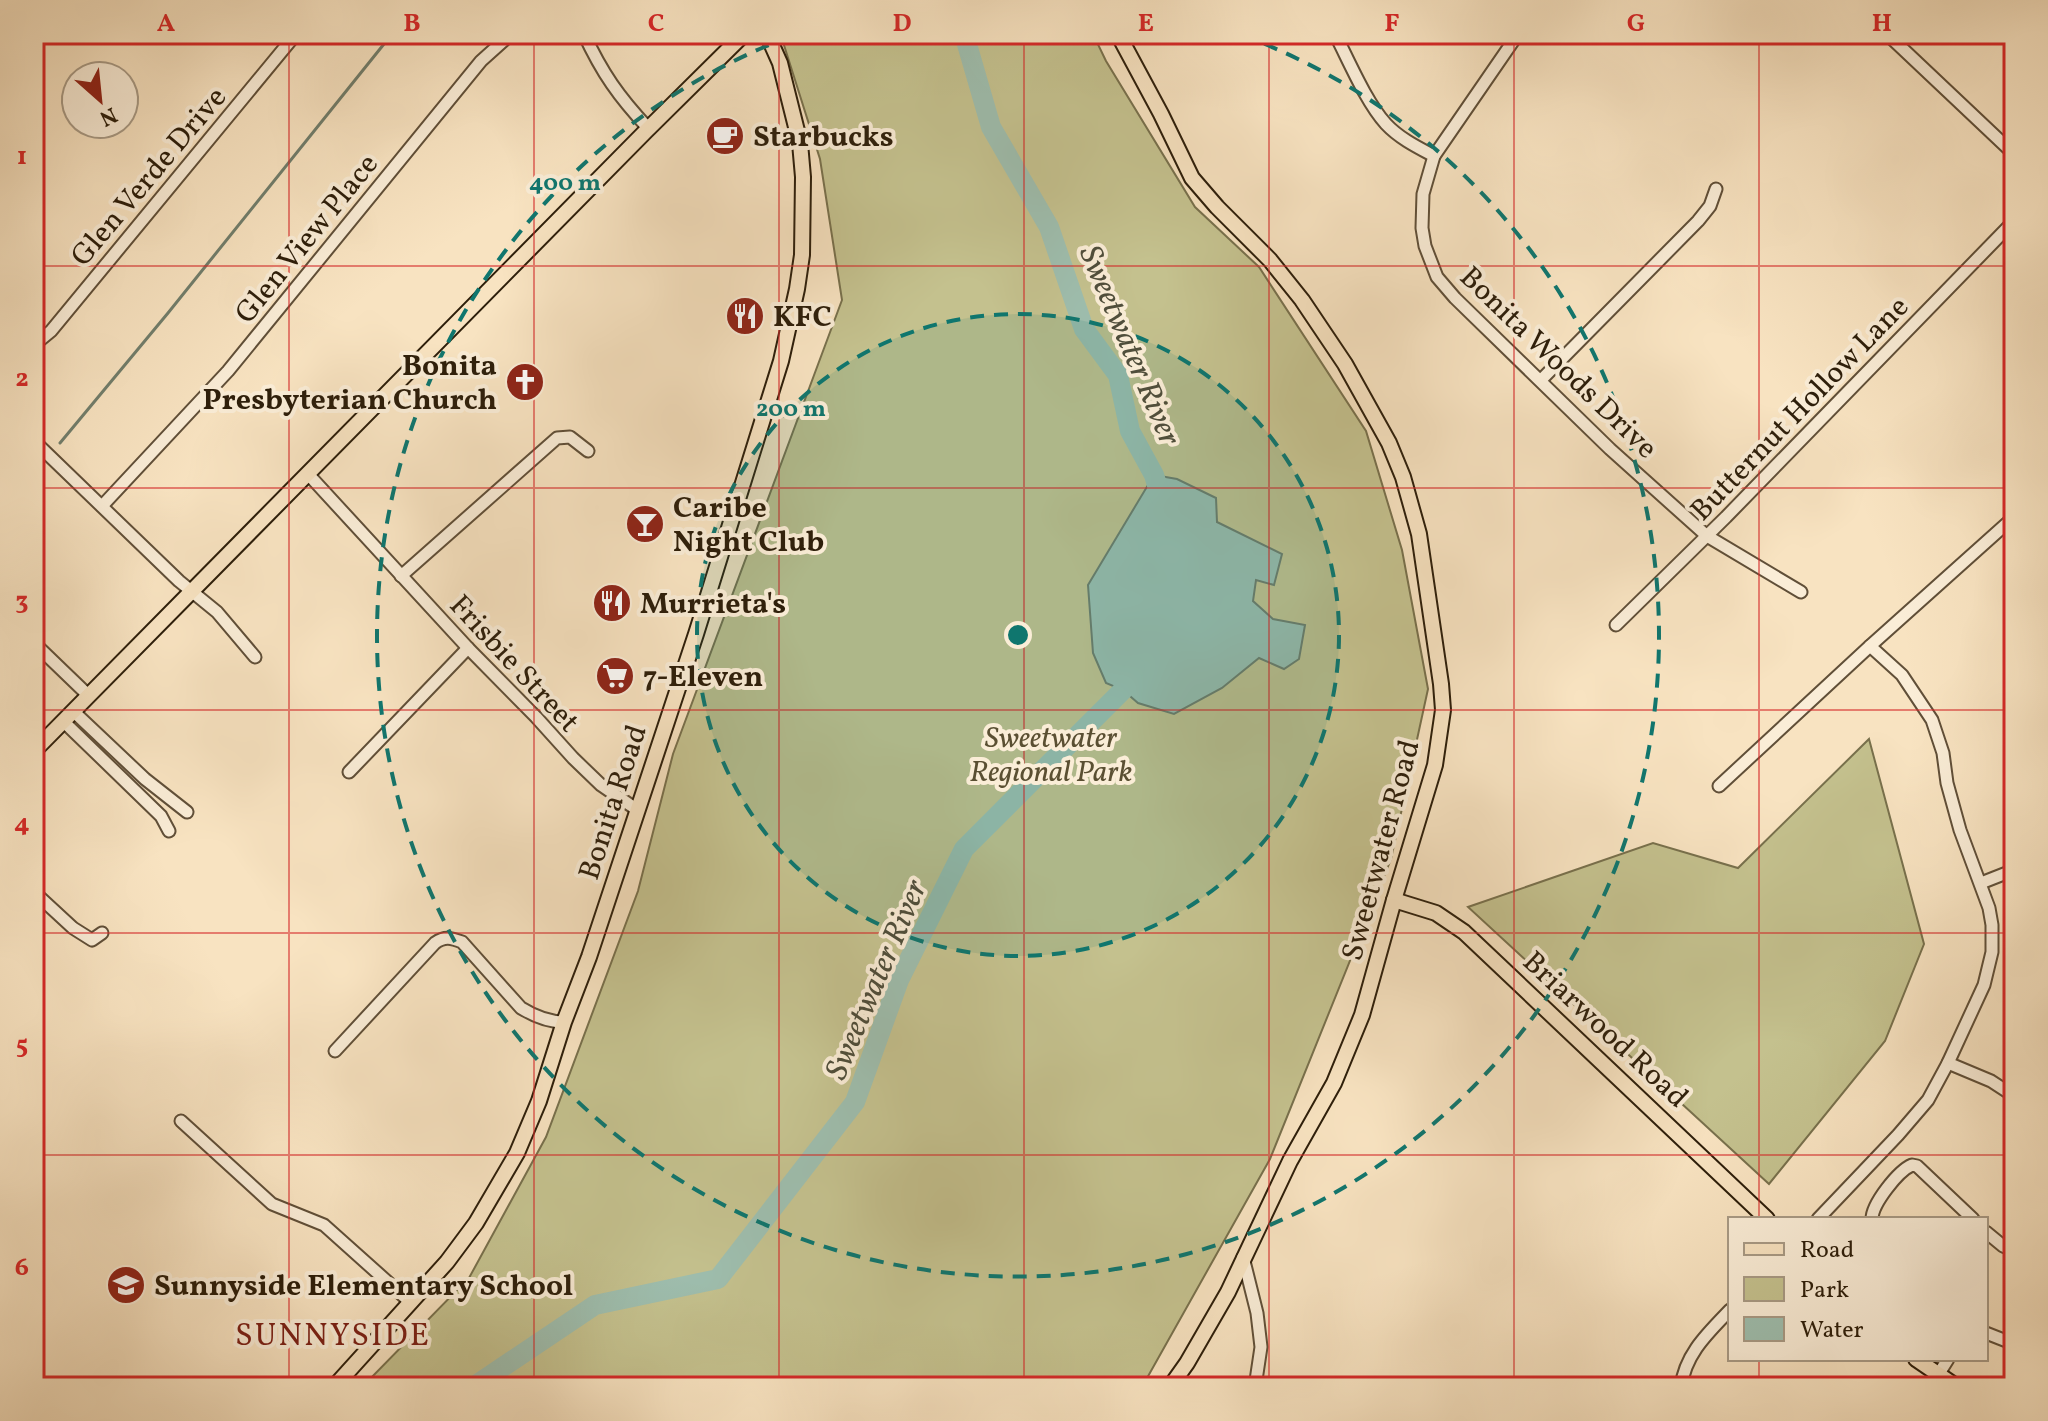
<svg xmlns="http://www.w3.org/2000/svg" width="2048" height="1421" viewBox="0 0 2048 1421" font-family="Vollkorn,serif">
	<rect width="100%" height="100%" fill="#f8e3c1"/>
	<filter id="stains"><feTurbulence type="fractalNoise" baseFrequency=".0025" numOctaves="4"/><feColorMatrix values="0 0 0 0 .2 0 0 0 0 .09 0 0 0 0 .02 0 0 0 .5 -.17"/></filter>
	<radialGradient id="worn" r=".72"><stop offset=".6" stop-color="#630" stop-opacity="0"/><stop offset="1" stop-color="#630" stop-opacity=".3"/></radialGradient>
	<g fill="#c4c18e" stroke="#78704c" stroke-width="2">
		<polygon points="790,34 1093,34 1106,61 1195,207 1259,267 1366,431 1402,550 1428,689 1391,859 1270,1159 1142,1387 366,1387 365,1384 469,1278 546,1137 638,891 673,754 842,300 820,159 783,42"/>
		<polygon points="1869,739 1924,944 1885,1041 1769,1184 1468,907 1653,843 1738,868"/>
	</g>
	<polygon fill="#9ebeae" stroke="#717e6c" stroke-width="2" points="1154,475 1177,479 1216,498 1217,522 1282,554 1274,585 1256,580 1253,601 1273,619 1305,625 1299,659 1284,669 1259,658 1222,688 1174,714 1138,703 1123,690 1106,683 1093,653 1088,585"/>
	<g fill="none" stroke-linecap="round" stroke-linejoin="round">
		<polyline stroke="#717e6c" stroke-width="3" points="60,443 168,313 392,34"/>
		<g stroke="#9ebeae" stroke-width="20">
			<polyline points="964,34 991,127 1049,227 1084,329 1118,375 1130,431 1154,475 1161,498"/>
			<polyline points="473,1387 595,1305 718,1279 855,1102 899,980 964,849 1123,690 1135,667"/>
		</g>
		<g stroke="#604f38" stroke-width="15">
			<g id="minor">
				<path d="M584 34C602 73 619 97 648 128"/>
				<path d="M1335 34C1349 61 1366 102 1386 124 1399 138 1417 147 1434 156"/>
				<polyline points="1518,34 1434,156 1423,194 1422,228 1425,246 1437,277 1455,298 1610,449 1707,536 1801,592"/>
				<polyline points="1887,34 2014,154"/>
				<polyline points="34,345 51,331 296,34"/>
				<polyline points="1541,380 1698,221 1710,206 1716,189"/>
				<polyline points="34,441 179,581 217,612 255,657"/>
				<polyline points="308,474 468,648 536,717 573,758 601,785 636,809"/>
				<polyline points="102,506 228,371 481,61 511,34"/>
				<polyline points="401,576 557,438 570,437 588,451"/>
				<polyline points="1616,625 1726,517 2014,221"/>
				<polyline points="34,643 89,696"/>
				<polyline points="73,711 145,779 187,812"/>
				<polyline points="63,721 161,816 169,831"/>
				<polyline points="349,772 468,648"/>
				<polyline points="1719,786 1870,646 2014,517"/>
				<polyline points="1981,883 2014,870"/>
				<polyline points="34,892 73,928 92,940 102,933"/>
				<path d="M335 1051 435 943C445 936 451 938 462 942L521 1008C534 1016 548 1022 564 1022"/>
				<polyline points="1948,1063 1991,1081 2014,1096"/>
				<polyline points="181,1121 272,1204 324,1225 410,1302"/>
				<polyline points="1818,1219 1898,1135 1928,1100 1948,1063 1984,985 1992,952 1992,925 1989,908 1960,830 1947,783 1943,753 1932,720 1902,675 1870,646"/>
				<path d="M1872 1219C1872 1204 1898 1171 1912 1165L1917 1166 1973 1219"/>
				<polyline points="1986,1232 2003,1246 2014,1251"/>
				<polyline points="1243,1257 1257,1313 1261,1347 1255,1387"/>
				<polyline points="1986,1333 2014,1344"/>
				<polyline points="1938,1375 1948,1359"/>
				<path d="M1681 1387C1685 1354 1708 1333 1730 1310"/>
			</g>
		</g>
		<g stroke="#2d1e0a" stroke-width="18">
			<g id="major">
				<polyline points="1118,34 1161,114 1192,178 1217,207 1270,260 1302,300 1345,364 1389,443 1403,477 1419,534 1441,684 1443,710 1435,765 1394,900 1362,1015 1334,1083 1290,1161 1228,1292 1187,1363 1170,1387"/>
				<polyline points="34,751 645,132 744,34"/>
				<polyline points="1394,900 1436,913 1464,932 1767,1219"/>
				<polyline points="1916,1359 1957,1387"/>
				<polyline points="334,1387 447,1262 476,1223 517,1153 539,1101 564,1022 589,957 696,634 781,361 797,289 802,255 803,177 800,143 780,63 767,34"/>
			</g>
		</g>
		<use href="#minor" stroke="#faedd7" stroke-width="11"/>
		<use href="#major" stroke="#f8e3c1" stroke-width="14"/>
	</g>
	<path fill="none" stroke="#d62828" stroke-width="2" stroke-opacity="0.55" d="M289 34V1387M534 34V1387M779 34V1387M1024 34V1387M1269 34V1387M1514 34V1387M1759 34V1219M34 266H2014M34 488H2014M34 710H2014M34 933H2014M34 1155H2014M1759 1359V1387"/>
	<circle cx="1018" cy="635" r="321" fill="#0f766e" fill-opacity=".12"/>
	<g fill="none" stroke="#0f766e" stroke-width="4" stroke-dasharray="14 10">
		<circle cx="1018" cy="635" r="321"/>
		<path d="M1242 35A641 641 0 1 1 794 35"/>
	</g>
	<defs>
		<g id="cafe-disc" transform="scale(2)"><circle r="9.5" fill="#8f2418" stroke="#faedd7"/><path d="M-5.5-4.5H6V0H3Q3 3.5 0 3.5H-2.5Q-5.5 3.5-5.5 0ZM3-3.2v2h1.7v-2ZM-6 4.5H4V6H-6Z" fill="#fff"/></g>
		<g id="restaurant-disc" transform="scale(2)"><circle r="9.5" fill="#8f2418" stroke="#faedd7"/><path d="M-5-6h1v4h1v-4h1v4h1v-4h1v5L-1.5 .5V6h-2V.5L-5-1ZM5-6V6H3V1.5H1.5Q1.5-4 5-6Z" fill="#fff"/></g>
		<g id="church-disc" transform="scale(2)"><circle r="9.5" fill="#8f2418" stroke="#faedd7"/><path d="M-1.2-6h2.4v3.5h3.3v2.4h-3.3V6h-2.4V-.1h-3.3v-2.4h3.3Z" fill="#fff"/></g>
		<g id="bar-disc" transform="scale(2)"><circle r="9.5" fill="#8f2418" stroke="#faedd7"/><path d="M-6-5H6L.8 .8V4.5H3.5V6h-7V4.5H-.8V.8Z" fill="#fff"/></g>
		<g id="supermarket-disc" transform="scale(2)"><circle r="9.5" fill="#8f2418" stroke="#faedd7"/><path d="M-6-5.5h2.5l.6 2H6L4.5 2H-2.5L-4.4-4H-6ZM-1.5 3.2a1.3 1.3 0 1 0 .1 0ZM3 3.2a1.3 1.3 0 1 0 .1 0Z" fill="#fff"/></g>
		<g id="school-disc" transform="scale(2)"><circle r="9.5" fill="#8f2418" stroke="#faedd7"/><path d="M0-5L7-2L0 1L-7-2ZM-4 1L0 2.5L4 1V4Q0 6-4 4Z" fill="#fff"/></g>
	</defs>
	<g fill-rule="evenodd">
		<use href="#cafe-disc" x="725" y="136"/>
		<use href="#restaurant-disc" x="745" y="316"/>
		<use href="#church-disc" x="525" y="382"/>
		<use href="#bar-disc" x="645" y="524"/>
		<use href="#restaurant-disc" x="612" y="603"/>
		<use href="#supermarket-disc" x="615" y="676"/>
		<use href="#school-disc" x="126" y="1285"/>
	</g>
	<g text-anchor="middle" stroke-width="8" stroke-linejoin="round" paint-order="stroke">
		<g font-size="30" font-weight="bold" fill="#2d1e0a" stroke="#faedd7" text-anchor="start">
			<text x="753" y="146">Starbucks</text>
			<text x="773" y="326">KFC</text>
			<text x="497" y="375" text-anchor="end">Bonita<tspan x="497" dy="34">Presbyterian Church</tspan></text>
			<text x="673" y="517">Caribe<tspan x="673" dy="34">Night Club</tspan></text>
			<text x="640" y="613">Murrieta's</text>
			<text x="643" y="686">7-Eleven</text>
			<text x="154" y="1295">Sunnyside Elementary School</text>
		</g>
		<g font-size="30" fill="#2d1e0a" stroke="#faedd7">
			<text transform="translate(148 176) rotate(-50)" y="10">Glen Verde Drive</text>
			<text transform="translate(306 238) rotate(-51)" y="10">Glen View Place</text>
			<text transform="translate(1559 362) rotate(44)" y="10">Bonita Woods Drive</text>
			<text transform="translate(1799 408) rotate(-46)" y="10">Butternut Hollow Lane</text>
			<text transform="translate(515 663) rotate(47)" y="10">Frisbie Street</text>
			<text transform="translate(612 802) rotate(-72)" y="10">Bonita Road</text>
			<text transform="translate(1380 850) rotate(-75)" y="10">Sweetwater Road</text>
			<text transform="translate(1606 1029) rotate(43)" y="10">Briarwood Road</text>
		</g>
		<g font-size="30" font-style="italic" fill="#5a4f32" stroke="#faedd7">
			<text x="1051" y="747">Sweetwater<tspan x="1051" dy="34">Regional Park</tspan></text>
		</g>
		<g font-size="32" font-style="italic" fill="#4f4e3b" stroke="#faedd7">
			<text transform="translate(1131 345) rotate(67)" y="11">Sweetwater River</text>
			<text transform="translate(875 979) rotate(-67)" y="11">Sweetwater River</text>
		</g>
		<g font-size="32" letter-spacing="2" fill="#7a1f14" stroke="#faedd7">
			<text x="333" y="1345">SUNNYSIDE</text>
		</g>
	</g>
	<circle cx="1018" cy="635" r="12" fill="#0f766e" stroke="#faedd7" stroke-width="4"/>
	<g font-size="24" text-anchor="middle" font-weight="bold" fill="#0f766e" stroke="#faedd7" stroke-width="8" stroke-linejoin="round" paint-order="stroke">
		<text x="565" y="190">400 m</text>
		<text x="791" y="416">200 m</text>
	</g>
	<rect width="2048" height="1421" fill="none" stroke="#f8e3c1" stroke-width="88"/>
	<rect x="1728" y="1217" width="260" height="144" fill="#faedd7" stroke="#a89a85" stroke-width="2"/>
	<rect x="1744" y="1243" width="40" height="12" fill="#f8e3c1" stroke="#a89a85" stroke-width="2"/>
	<text x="1800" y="1257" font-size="24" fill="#2d1e0a">Road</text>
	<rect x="1744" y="1277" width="40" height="24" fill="#c4c18e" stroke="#a89a85" stroke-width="2"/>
	<text x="1800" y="1297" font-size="24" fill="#2d1e0a">Park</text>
	<rect x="1744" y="1317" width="40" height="24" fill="#9ebeae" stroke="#a89a85" stroke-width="2"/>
	<text x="1800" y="1337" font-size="24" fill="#2d1e0a">Water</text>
	<g transform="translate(100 100) rotate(153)"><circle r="38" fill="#faedd7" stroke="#a89a85" stroke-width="2"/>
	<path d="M0-6L14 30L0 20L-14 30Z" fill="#8f2418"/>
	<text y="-12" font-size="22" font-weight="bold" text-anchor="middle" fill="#2d1e0a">N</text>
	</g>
	<rect x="44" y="44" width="1960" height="1333" fill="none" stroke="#d62828" stroke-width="3"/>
	<g font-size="26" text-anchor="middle" font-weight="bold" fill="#d62828">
		<text x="166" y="31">A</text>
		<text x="412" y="31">B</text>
		<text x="656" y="31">C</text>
		<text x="902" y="31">D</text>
		<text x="1146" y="31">E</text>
		<text x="1392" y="31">F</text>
		<text x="1636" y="31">G</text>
		<text x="1882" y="31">H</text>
		<text x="22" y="164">1</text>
		<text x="22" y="386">2</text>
		<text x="22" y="609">3</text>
		<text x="22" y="831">4</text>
		<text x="22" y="1053">5</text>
		<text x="22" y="1275">6</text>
	</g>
	<rect width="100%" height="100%" filter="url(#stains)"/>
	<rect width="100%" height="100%" fill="url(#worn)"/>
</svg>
